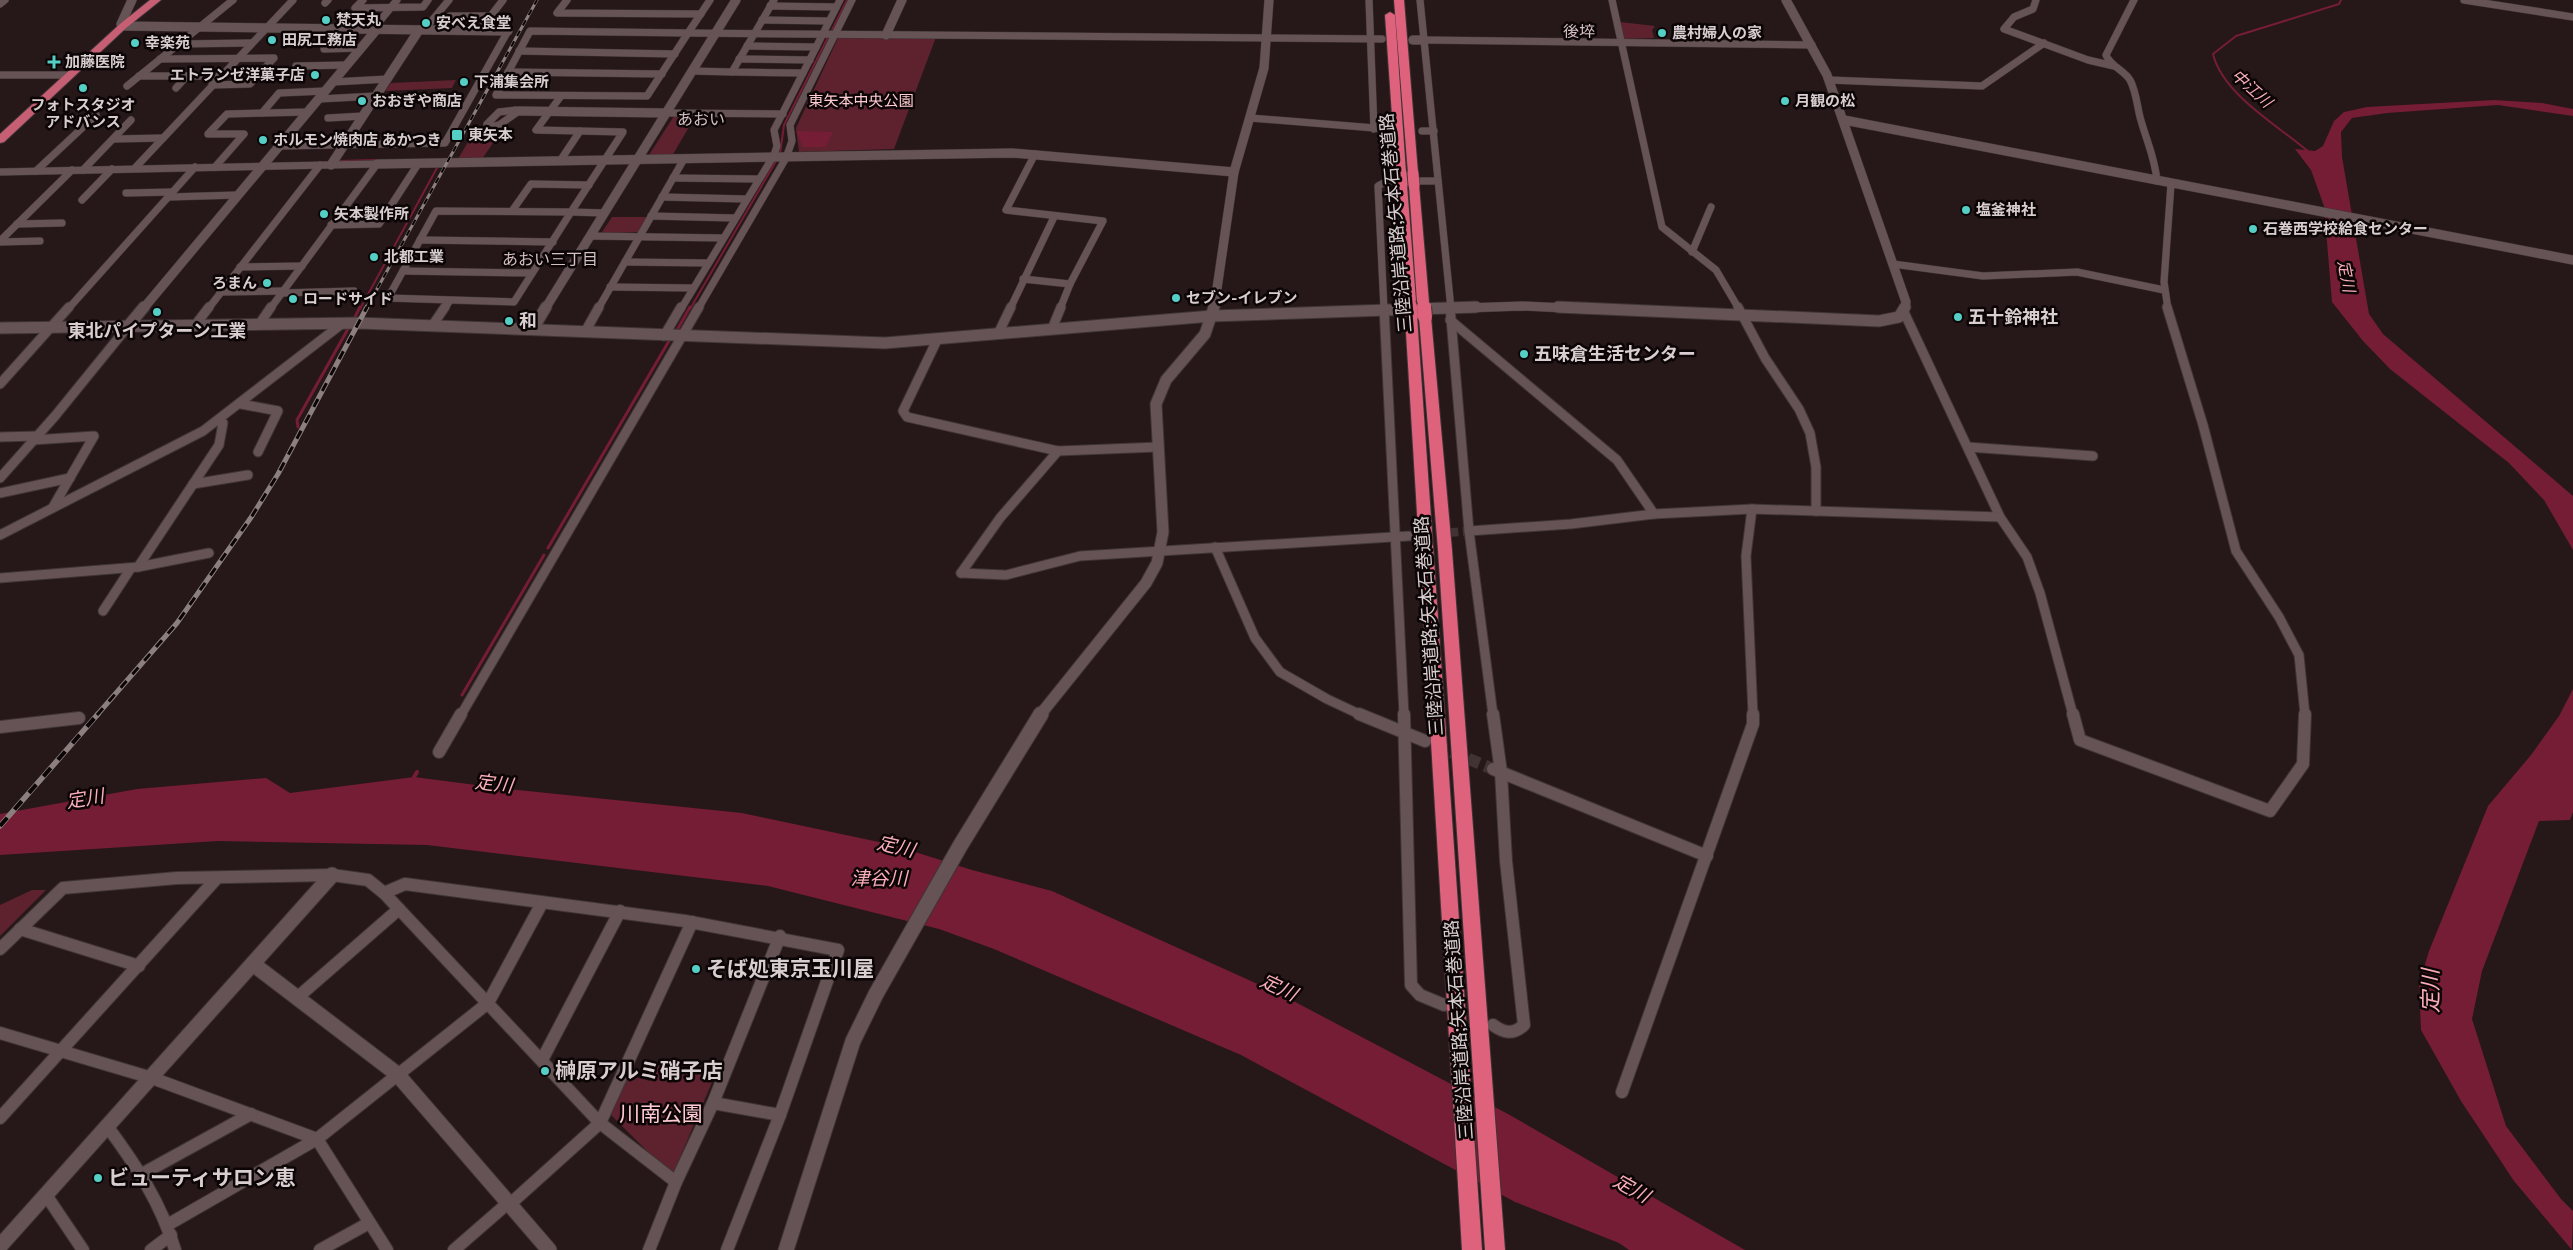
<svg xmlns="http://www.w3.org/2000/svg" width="2573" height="1250" viewBox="0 0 2573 1250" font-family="'Space Grotesk','Noto Sans JP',sans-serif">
	<rect width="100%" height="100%" fill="#261719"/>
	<g fill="#5e222f">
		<polygon points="1620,22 1655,26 1652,30 1654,38 1624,39"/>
		<polygon points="839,36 936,37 894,149 799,152 796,128"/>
		<polygon points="456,80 452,88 385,91 391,83"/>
		<polygon points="696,115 672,156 649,155 674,116"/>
		<path d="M504 133H507L501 141 493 143 482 159H458L472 135C481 138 497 138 504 133Z"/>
		<polygon points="612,217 647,217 638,232 605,234 602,232"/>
		<polygon points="32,890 46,890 0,936 0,905"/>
		<polygon points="659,1064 716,1073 672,1176 610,1114 628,1075 650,1081"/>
	</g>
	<g fill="#751d34">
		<polygon points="2494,100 2542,103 2573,109 2573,116 2498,105 2387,113 2352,118 2341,132 2342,157 2369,314 2383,334 2573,496 2573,550 2544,500 2509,463 2390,369 2363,341 2332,302 2324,206 2311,170 2295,149 2315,151 2323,146 2334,121 2344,112 2367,107"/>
		<polygon points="796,131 833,132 825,147 803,147"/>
		<polygon points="2573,689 2573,812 2570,820 2539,821 2482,971 2472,1019 2506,1126 2561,1199 2573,1211 2572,1250 2514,1181 2461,1101 2421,1030 2419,985 2429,951 2488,806 2531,755 2559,716"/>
		<polygon points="414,777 507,789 742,813 893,845 972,870 1052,891 1280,994 1508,1114 1745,1250 1629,1250 1619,1243 1515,1202 1241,1055 994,949 939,929 768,886 427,845 218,841 0,855 0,814 137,789 266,778 290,793"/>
	</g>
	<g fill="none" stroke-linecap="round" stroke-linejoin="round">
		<g stroke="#751d34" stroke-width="2">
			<polyline points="831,32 847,0"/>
			<path d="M2310 153C2279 126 2223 95 2213 54L2236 36 2339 4 2341 0"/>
			<polyline points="780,154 784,125 828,37"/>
			<polyline points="338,161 377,160"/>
			<polyline points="360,309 438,166"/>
			<polyline points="690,309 776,161"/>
		</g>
		<g stroke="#751d34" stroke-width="3">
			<polyline points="354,319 360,307"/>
			<polyline points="676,332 690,307"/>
			<polyline points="298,427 297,420 349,327"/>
			<polyline points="548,548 669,341"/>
			<polyline points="462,695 544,555"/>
		</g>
		<polyline stroke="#751d34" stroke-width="4" points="414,777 417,772"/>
		<polyline stroke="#413234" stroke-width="9" stroke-dasharray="9 4.5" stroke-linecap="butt" points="1409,536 1469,531"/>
		<polyline stroke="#413234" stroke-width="12" stroke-dasharray="12 6" stroke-linecap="butt" points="1435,745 1493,769"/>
		<g stroke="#3f3435" stroke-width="8">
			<g id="minor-far2">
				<polyline points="363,0 355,8 423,7 428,0"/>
				<polyline points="567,0 557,13 701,14"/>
				<polyline points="774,0 732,72 803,73 840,0"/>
				<polyline points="1369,0 1374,129"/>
				<polyline points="1420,0 1451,309"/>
				<polyline points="1612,0 1662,227 1716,270 1739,309"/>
				<polyline points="2036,0 2033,9 2014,17 2004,29 2088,60 2114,66"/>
				<path d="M2134 0 2106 55C2110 66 2124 70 2130 80 2136 91 2137 105 2140 117 2146 140 2155 157 2157 181"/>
				<polyline points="2464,0 2573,17"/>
				<polyline points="325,3 328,0"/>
				<polyline points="0,4 5,0"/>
				<polyline points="770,6 836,7"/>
				<polyline points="450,16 491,16"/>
				<polyline points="762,20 829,21"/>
				<polyline points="377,29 375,27 397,0"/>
				<polyline points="424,30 449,0"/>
				<polyline points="480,30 503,0"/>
				<polygon points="530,31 688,33 647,96 496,95"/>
				<polyline points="688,33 1382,39"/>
				<polyline points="688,33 710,0"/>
				<polyline points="1424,40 1812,45"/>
				<polyline points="179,44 251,43"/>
				<polyline points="747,46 816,47"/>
				<polyline points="324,49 361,48"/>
				<polyline points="519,51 675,54"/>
				<polyline points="160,59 274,58 250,84 212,85"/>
				<polyline points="739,59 810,60"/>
				<polyline points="296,66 347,65"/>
				<polyline points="692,71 732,72"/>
				<polyline points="508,72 662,74"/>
				<polyline points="0,75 70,75"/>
				<polyline points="139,76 221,76"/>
				<polyline points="1829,80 1982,86 2044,43"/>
				<polyline points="333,82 388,79"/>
				<polyline points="127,86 233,0"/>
				<polyline points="176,88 187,76"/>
				<polyline points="561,96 536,130 623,132 571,212"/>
				<polyline points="319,99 376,96"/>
				<polygon points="516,110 519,111 499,125 491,127 487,124 499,112"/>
				<polyline points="262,113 279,93 325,91"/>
				<polyline points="666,113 783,114"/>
				<polyline points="328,118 363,116"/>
				<polyline points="1250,118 1387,129"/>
				<polyline points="1422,131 1434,131"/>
				<polyline points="114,139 163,138"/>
				<polyline points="279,146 445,143 508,31"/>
				<polyline points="1035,154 1006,210 1103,221 1070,284 1060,309"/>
				<polyline points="560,161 580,131"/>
				<polyline points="215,167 244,134 208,134 227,114 308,112"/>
				<polyline points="135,168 293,0"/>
				<polyline points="83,170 131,120"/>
				<polyline points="36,171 96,115"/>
				<polyline points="0,172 377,164"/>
				<polyline points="673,178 757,179"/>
				<polyline points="126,193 173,192"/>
				<polyline points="169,197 237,195"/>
				<polyline points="662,197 746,199"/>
				<polyline points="82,200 112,169"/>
				<polygon points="436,211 571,212 514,302 388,298"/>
				<polyline points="512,211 531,184 589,185"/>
				<polyline points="571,212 604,213"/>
				<polyline points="651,216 734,218"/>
				<polyline points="17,224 62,223"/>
				<polyline points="331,225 379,224 418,164"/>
				<polyline points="590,236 723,238"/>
				<polyline points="420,240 553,242"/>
				<polyline points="0,241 72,170"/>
				<polyline points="0,242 40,241"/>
				<polyline points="1692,252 1711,207"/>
				<polyline points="625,262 708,263"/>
				<polyline points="1893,264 1983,276 2077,272 2164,290"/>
				<polyline points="240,267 302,266"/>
				<polyline points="403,271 532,273"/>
				<polyline points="1023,279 1070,284"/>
				<polyline points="610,287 693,288"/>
				<polyline points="220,292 284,291"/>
				<polyline points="282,293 354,291"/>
				<polyline points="68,309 195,167"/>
				<polyline points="208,309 320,165"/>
				<polyline points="270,309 377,164"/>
				<polyline points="444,309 449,302"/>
				<polyline points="598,309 684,159"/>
				<polyline points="681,309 774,155 777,146 774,130 803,73"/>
				<polyline points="698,309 786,158 792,141 790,125 852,0"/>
				<polyline points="1010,309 1054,217"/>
				<polyline points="1384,309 1378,186 1387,181 1438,181"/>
				<polyline points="2168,309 2164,282 2171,184"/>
			</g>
		</g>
		<g stroke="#3f3435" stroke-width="11">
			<g id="minor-far1">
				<polyline points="1384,307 1404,715"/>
				<polyline points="1450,307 1469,531 1493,715"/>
				<polyline points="1738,307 1765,358 1799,409 1810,433 1816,467 1816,511"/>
				<polyline points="2167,307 2203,425 2236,551 2279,617 2299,655 2305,715"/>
				<polyline points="1904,312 2000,517 2027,557 2040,593 2073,715"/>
				<polyline points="1450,320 1617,460 1654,514"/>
				<polyline points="260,323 271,307"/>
				<polyline points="196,324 209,307"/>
				<polyline points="432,326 445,307"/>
				<polyline points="1052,329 1061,307"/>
				<polyline points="585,332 599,307"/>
				<polyline points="998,334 1011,307"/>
				<polyline points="664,336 681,307"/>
				<polyline points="938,338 903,411 907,417 1058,451 1158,447"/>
				<polyline points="0,384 69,307"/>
				<polyline points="241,404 278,411 258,452"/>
				<polyline points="0,437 37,436"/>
				<polyline points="33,440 94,436 53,507"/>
				<polyline points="1968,447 2093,456"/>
				<polyline points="0,478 55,416 129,325"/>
				<polyline points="193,484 248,475"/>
				<polyline points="0,493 70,478"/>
				<polyline points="1752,509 1746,556 1753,715"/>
				<polyline points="1469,531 1571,524 1654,514 1752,509 2000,517"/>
				<polyline points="0,535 203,431 343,323"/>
				<polyline points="1215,547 1255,638 1280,672 1327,699 1361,715"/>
				<polyline points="138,567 219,445 223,423 218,421"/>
				<polyline points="961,573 1006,575 1080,556 1409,536"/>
				<polyline points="961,573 1000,518 1058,451"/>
				<polyline points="0,578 138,567 209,553"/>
				<polyline points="103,611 131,568"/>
				<polyline points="461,715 699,307"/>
			</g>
		</g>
		<g stroke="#3f3435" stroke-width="14">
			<g id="minor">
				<polyline points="1359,714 1425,741"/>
				<polyline points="1404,714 1411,985 1420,995 1444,1005"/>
				<polyline points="2073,714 2080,740 2270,811 2303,764 2305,714"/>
				<polyline points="0,727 79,718"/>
				<polyline points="439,752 461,714"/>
				<polyline points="1493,769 1707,856"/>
				<polyline points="384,893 600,1123 676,1182"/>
				<polyline points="20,929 139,966"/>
				<polyline points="0,949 63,888 177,878 332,875 368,880 384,893 405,884 685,921 838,950 780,1115 727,1250"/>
				<polyline points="298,997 399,909"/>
				<path d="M1493 1025C1504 1033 1513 1035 1524 1025L1506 861 1501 772 1493 714"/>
				<polyline points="0,1033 152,1078 317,1139 387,1250"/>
				<polyline points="542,1060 620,911"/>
				<polyline points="1622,1092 1753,724 1753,714"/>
				<polyline points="713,1103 780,1115"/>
				<polyline points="0,1118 217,878"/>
				<path d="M107 1126C136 1165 161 1203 175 1250"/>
				<polyline points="142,1174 251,1114"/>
				<polyline points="46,1195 83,1250"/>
				<polyline points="510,1204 600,1123 692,922"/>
				<polyline points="169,1224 317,1139 488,1003 542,903"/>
				<polyline points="151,1250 171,1235"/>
				<polyline points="320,1250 369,1223"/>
				<polyline points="454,1250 508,1203"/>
				<polyline points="649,1250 676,1182 713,1103 780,936"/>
			</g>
		</g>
		<g stroke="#3f3435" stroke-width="10">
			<g id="tertiary-far2">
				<polyline points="132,0 121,24 123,26 508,31"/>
				<polyline points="1786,0 1827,75 1906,302 1905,309"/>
				<polyline points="886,35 902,0"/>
				<polyline points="1413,40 1424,40"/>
				<polyline points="519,111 666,113"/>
				<polyline points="1844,120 2573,260"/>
				<polyline points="377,164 1012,153 1234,172"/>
				<polyline points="331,165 419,30"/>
				<polyline points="143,309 377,29"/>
				<polyline points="545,309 736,0"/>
				<polyline points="1214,309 1234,172 1264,68 1269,0"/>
				<polyline points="1437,309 1522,306 1587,309"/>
			</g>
		</g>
		<g stroke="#3f3435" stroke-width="13">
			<g id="tertiary-far1">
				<polyline points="1558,307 1879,321 1899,317 1905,307"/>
				<polyline points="129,325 144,307"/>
				<polyline points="0,328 358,323 885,343 1212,316 1476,307"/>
				<polyline points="533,329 546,307"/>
				<polyline points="1040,715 1146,583 1157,563 1163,532 1156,404 1166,380 1205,334 1214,307"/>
			</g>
		</g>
		<g stroke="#3f3435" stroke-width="17">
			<g id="tertiary">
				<polyline points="253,964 397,1074 549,1250"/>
				<polyline points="0,1246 332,875"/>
				<polyline points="786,1250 853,1041 876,994 960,846 1041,714"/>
			</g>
		</g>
		<g stroke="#3f3435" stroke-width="2">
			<polygon id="trunk" points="150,0 161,0 126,28 4,142 0,143 0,134 120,24"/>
		</g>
		<g stroke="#3f3435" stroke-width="2">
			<g id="motorway">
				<polygon points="1394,0 1404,0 1418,173 1413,176 1408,173"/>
				<polygon points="1390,12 1395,15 1406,173 1401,176 1396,173 1385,15"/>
				<polygon points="1402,182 1407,185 1416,301 1410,305 1404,301 1397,185"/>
				<polygon points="1414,182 1419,185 1429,302 1423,306 1417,302 1409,185"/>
				<polygon points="1411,312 1417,316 1482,1250 1462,1250 1405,316"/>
				<polygon points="1425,313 1431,317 1452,550 1505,1250 1485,1250 1438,550 1419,317"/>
			</g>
		</g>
		<use href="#minor-far2" stroke="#655355" stroke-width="7"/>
		<use href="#minor-far1" stroke="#655355" stroke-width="9"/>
		<use href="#minor" stroke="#655355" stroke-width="12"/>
		<use href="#tertiary-far2" stroke="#655355" stroke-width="9"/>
		<use href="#tertiary-far1" stroke="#655355" stroke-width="11"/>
		<use href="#tertiary" stroke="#655355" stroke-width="15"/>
		<use href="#trunk" fill="#c65f74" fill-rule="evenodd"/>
		<use href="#motorway" fill="#de627c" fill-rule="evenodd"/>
		<g stroke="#8c7f80" stroke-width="3">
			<polyline id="rail-far2" points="366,309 537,0"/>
		</g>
		<g stroke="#8c7f80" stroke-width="5">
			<polyline id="rail-far1" points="97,715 177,623 252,516 278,474 367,307"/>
		</g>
		<g stroke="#8c7f80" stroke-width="5.5">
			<polyline id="rail" points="0,826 98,714"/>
		</g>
		<use href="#rail-far2" stroke="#0b0506" stroke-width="2" stroke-dasharray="6" stroke-linecap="butt"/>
		<use href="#rail-far1" stroke="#0b0506" stroke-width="3" stroke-dasharray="9" stroke-linecap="butt"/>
		<use href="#rail" stroke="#0b0506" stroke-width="4" stroke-dasharray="11" stroke-linecap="butt"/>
		<g stroke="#3f3435" stroke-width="12" stroke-linecap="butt">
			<g id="motorway-bridge-far1">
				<polyline points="1401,173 1402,185"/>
				<polyline points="1413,173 1414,185"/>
				<polyline points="1410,301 1411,309"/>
				<polyline points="1423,302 1424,309"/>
			</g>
		</g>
		<g stroke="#3f3435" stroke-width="16" stroke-linecap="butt">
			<g id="motorway-bridge">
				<polyline points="1410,307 1411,316"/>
				<polyline points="1424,307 1425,317"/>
			</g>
		</g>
		<use href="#motorway-bridge-far1" stroke="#de627c" stroke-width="11"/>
		<use href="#motorway-bridge" stroke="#de627c" stroke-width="14"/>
	</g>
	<g fill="#55cec6" stroke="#0b0506" stroke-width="2">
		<circle cx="326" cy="20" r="5"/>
		<circle cx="426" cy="23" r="5"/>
		<circle cx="1662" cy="33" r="5"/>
		<circle cx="272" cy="40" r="5"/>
		<circle cx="135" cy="43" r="5"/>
		<path d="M51.5 54.5h5v5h5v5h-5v5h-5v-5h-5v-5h5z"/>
		<circle cx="315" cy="75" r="5"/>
		<circle cx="464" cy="82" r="5"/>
		<circle cx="83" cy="88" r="5"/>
		<circle cx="362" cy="101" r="5"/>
		<circle cx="1785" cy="101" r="5"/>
		<rect x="451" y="129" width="12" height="12" rx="2.5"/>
		<circle cx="263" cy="140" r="5"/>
		<circle cx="1966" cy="210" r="5"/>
		<circle cx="324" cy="214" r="5"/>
		<circle cx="2253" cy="229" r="5"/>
		<circle cx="374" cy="257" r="5"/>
		<circle cx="267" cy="283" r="5"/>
		<circle cx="1176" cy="298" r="5"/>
		<circle cx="293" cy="299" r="5"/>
		<circle cx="157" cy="312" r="5"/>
		<circle cx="1958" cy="317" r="5"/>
		<circle cx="509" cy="321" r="5"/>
		<circle cx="1524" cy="354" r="5"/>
		<circle cx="696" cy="969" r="5"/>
		<circle cx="545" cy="1071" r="5"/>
		<circle cx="98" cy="1178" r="5"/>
	</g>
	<g text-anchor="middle" stroke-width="5" stroke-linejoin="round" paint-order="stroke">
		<g font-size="15" font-weight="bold" fill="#d9cecf" stroke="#0b0506" text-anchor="start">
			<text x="336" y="25">梵天丸</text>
			<text x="436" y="28">安べえ食堂</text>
			<text x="1672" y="38">農村婦人の家</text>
			<text x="282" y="45">田尻工務店</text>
			<text x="145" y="48">幸楽苑</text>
			<text x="65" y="67">加藤医院</text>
			<text x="305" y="80" text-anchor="end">エトランゼ洋菓子店</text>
			<text x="474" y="87">下浦集会所</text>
			<text x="372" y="106">おおぎや商店</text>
			<text x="1795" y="106">月観の松</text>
			<text x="83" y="110" text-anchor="middle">フォトスタジオ<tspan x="83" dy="17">アドバンス</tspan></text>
			<text x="468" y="140">東矢本</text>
			<text x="273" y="145">ホルモン焼肉店 あかつき</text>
			<text x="1976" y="215">塩釜神社</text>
			<text x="334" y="219">矢本製作所</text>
			<text x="2263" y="234">石巻西学校給食センター</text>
			<text x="384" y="262">北都工業</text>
			<text x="257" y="288" text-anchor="end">ろまん</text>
			<text x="1186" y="303">セブン-イレブン</text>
			<text x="303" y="304">ロードサイド</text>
		</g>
		<g font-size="15" fill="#fecad1" stroke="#0b0506">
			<text x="861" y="106">東矢本中央公園</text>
		</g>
		<g font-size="16" fill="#d4bfc2" stroke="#0b0506">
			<text x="1579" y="37">後埣</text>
			<text x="550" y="265">あおい三丁目</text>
		</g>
		<g font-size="16" font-style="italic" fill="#faadb8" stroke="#0b0506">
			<text transform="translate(2252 88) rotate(42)" y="6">中江川</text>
			<text transform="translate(2347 276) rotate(79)" y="6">定川</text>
		</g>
		<g font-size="16" fill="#d4bfc2" stroke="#0b0506">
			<text x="701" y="125">あおい</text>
		</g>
		<g font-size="18" fill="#d9cecf" stroke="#0b0506">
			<text transform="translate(1396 223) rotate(-95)" y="6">三陸沿岸道路;矢本石巻道路</text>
			<text transform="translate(1429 626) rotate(-94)" y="6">三陸沿岸道路;矢本石巻道路</text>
			<text transform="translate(1459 1030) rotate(-94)" y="6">三陸沿岸道路;矢本石巻道路</text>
		</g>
		<g font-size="18" font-weight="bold" fill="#d9cecf" stroke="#0b0506" text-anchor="start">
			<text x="1968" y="323">五十鈴神社</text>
			<text x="519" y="327">和</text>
			<text x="157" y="337" text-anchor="middle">東北パイプターン工業</text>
			<text x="1534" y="360">五味倉生活センター</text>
		</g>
		<g font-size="19" font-style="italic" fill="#faadb8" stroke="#0b0506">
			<text transform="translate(494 783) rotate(7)" y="7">定川</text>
			<text transform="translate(85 798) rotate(-9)" y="7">定川</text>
			<text transform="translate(896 846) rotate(13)" y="7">定川</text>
			<text x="879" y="885">津谷川</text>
			<text transform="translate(1279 987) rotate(25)" y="7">定川</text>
			<text transform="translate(1632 1188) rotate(29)" y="7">定川</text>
		</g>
		<g font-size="21" font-weight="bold" fill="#d9cecf" stroke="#0b0506" text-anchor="start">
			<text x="706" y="976">そば処東京玉川屋</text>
			<text x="555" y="1078">榊原アルミ硝子店</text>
			<text x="108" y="1185">ビューティサロン恵</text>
		</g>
		<g font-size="21" fill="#fecad1" stroke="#0b0506">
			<text x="661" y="1121">川南公園</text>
		</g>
		<g font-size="22" font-style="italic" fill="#faadb8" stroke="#0b0506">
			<text transform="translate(2430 991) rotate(-90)" y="8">定川</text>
		</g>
	</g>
</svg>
